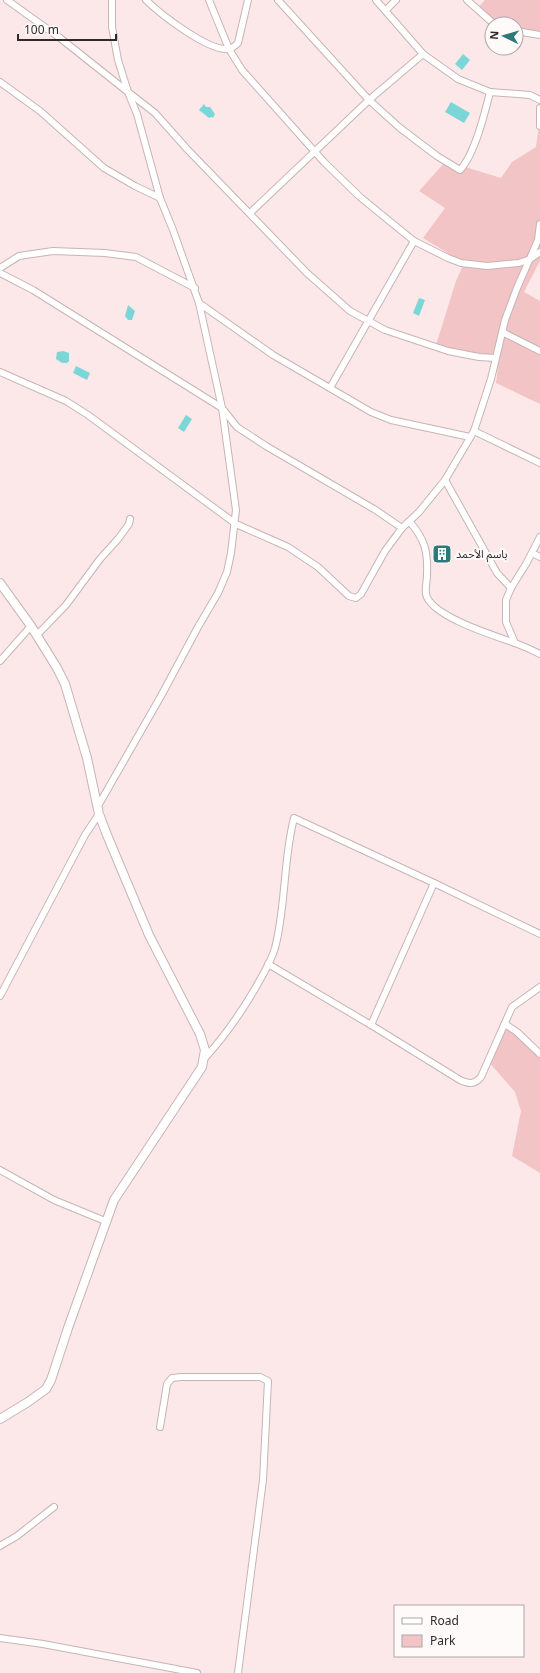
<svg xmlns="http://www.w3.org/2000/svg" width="540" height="1673" viewBox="0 0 540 1673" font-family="'Noto Sans','Noto Sans Arabic',sans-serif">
	<rect width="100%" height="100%" fill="#fde8e9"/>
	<g fill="#f2c4c5">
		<polygon points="485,0 540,0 540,33 516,27 516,24 499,23 475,11"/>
		<polygon points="540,118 540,261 524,292 540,301 540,404 496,383 499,358 436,345 456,281 464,263 423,238 445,208 419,191 446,161 501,178 512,162 536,147"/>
		<polygon points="501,1021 540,1051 540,1173 512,1156 521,1111 515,1092 488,1061"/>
	</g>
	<g fill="#7bd7d7">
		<polygon points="463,54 470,60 462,70 455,64"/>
		<polygon points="451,102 470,113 464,123 445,112"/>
		<polygon points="204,104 206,107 210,107 215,114 213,118 212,117 209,118 199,110"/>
		<polygon points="419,298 425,300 419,316 413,313"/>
		<polygon points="128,305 135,311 132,320 128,320 125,316"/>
		<polygon points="63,351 69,353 69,361 67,363 62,363 56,359 57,352"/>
		<polygon points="76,366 90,373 87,380 73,373"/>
		<polygon points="186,415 192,419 184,432 178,428"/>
	</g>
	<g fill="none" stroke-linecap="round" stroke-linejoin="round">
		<g stroke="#c7b4b4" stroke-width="8">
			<g id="minor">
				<polyline points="7,0 60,38 128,92 137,114 160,198 173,230 199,303 222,408 236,510 231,553 227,572 218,593 198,627 161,696 98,806"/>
				<polyline points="112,0 112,27 118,60 128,92 155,113 187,149 307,273 350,311 385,330 448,351 479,357 495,358"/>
				<path d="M146 0C160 14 208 51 228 49 232 49 235 46 238 43L248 0"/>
				<polyline points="209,0 229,49 242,70 324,162 360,197 414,241 448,258 461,263 487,266 519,263 530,259 540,252"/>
				<path d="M278 0 369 100 400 128 437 156 460 170C475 154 485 112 490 92"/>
				<polyline points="376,0 423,54 458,79 490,92 530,95 540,100"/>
				<polyline points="467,0 494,24"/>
				<polyline points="386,10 396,0"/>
				<polyline points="516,31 540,35"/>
				<polyline points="0,82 40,111 104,168 135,186 160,198"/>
				<polyline points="540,108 540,126"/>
				<polyline points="250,213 369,100 423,54"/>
				<polyline points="0,268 19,256 53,251 105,253 136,257 195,288"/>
				<polyline points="0,273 33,290 222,408 237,427 266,446 374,509 402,528"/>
				<polyline points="199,303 273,355 371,412 391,420 470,437"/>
				<polyline points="502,332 540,351"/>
				<polyline points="0,372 66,401 88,415 236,524 288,547 318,567 349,596 356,598 361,594 385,551 402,528 419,512 445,480 474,431 491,379 505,320 517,288 538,240 540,224"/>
				<polyline points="330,388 414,241"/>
				<polyline points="474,431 540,463"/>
				<polyline points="445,480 497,573 511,588"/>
				<path d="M410 522C425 540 428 551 427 575 427 581 425 588 426 594 430 616 495 636 515 643 523 646 532 650 540 654"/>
				<polyline points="532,553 540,557"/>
				<polyline points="36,636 66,605 100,559 118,539 129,524 130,519"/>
				<polyline points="515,643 506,622 506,600 511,588 526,564 540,537"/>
				<polyline points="0,661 31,626"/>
				<path d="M268 964 371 1025 460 1080C469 1084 474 1085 481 1077L512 1007 540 987"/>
				<polyline points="0,996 85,835 99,814"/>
				<polyline points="505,1024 517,1032 540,1054"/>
				<polyline points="371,1025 434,883"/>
				<path d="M204 1059C225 1036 241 1013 256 987 263 974 271 962 275 948 286 906 283 861 294 818L434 883 540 934"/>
				<polyline points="0,1170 54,1200 105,1221"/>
				<polyline points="160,1427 167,1384 172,1378 181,1377 260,1377 268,1381 263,1480 238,1673"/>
				<polyline points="0,1546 17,1536 54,1507"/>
				<polyline points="0,1638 43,1644 197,1673"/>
			</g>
		</g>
		<g stroke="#c7b4b4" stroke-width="10">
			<polyline id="tertiary" points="0,583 31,626 57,668 65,684 87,758 99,814 107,835 149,935 200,1034 205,1050 202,1067 114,1200 68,1328 51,1380 46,1389 28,1402 0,1419"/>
		</g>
		<use href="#minor" stroke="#fff" stroke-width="6"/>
		<use href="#tertiary" stroke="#fff" stroke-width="8"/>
	</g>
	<defs>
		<g id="building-square" transform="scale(1)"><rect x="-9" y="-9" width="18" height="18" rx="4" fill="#2f7878" stroke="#fefafa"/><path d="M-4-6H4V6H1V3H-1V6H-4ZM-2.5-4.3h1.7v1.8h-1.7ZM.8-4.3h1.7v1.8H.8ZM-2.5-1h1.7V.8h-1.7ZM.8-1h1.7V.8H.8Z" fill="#fff"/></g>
	</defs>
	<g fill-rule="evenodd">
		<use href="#building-square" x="442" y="554"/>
	</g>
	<g text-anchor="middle" stroke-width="4" stroke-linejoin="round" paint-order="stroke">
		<g font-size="11" fill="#322a2a" stroke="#fefafa" text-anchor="start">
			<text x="456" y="558">باسم الأحمد</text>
		</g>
	</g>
	<rect x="394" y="1605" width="130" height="52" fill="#fefafa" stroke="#aca7a7"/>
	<rect x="402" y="1618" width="20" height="6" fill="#ffffff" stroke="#aca7a7"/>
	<text x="430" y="1625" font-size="12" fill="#322a2a">Road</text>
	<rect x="402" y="1635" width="20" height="12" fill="#f2c4c5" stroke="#aca7a7"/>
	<text x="430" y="1645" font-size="12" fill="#322a2a">Park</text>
	<g transform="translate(504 36) rotate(275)"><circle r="19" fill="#fefafa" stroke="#aca7a7"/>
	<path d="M0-3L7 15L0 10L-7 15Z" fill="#2f7878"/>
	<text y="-6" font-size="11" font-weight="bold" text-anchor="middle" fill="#322a2a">N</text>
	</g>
	<path d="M18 34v6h98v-6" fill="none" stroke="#322a2a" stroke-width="2"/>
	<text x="24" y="34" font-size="12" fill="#322a2a" stroke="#fefafa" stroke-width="3" paint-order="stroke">100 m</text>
</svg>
